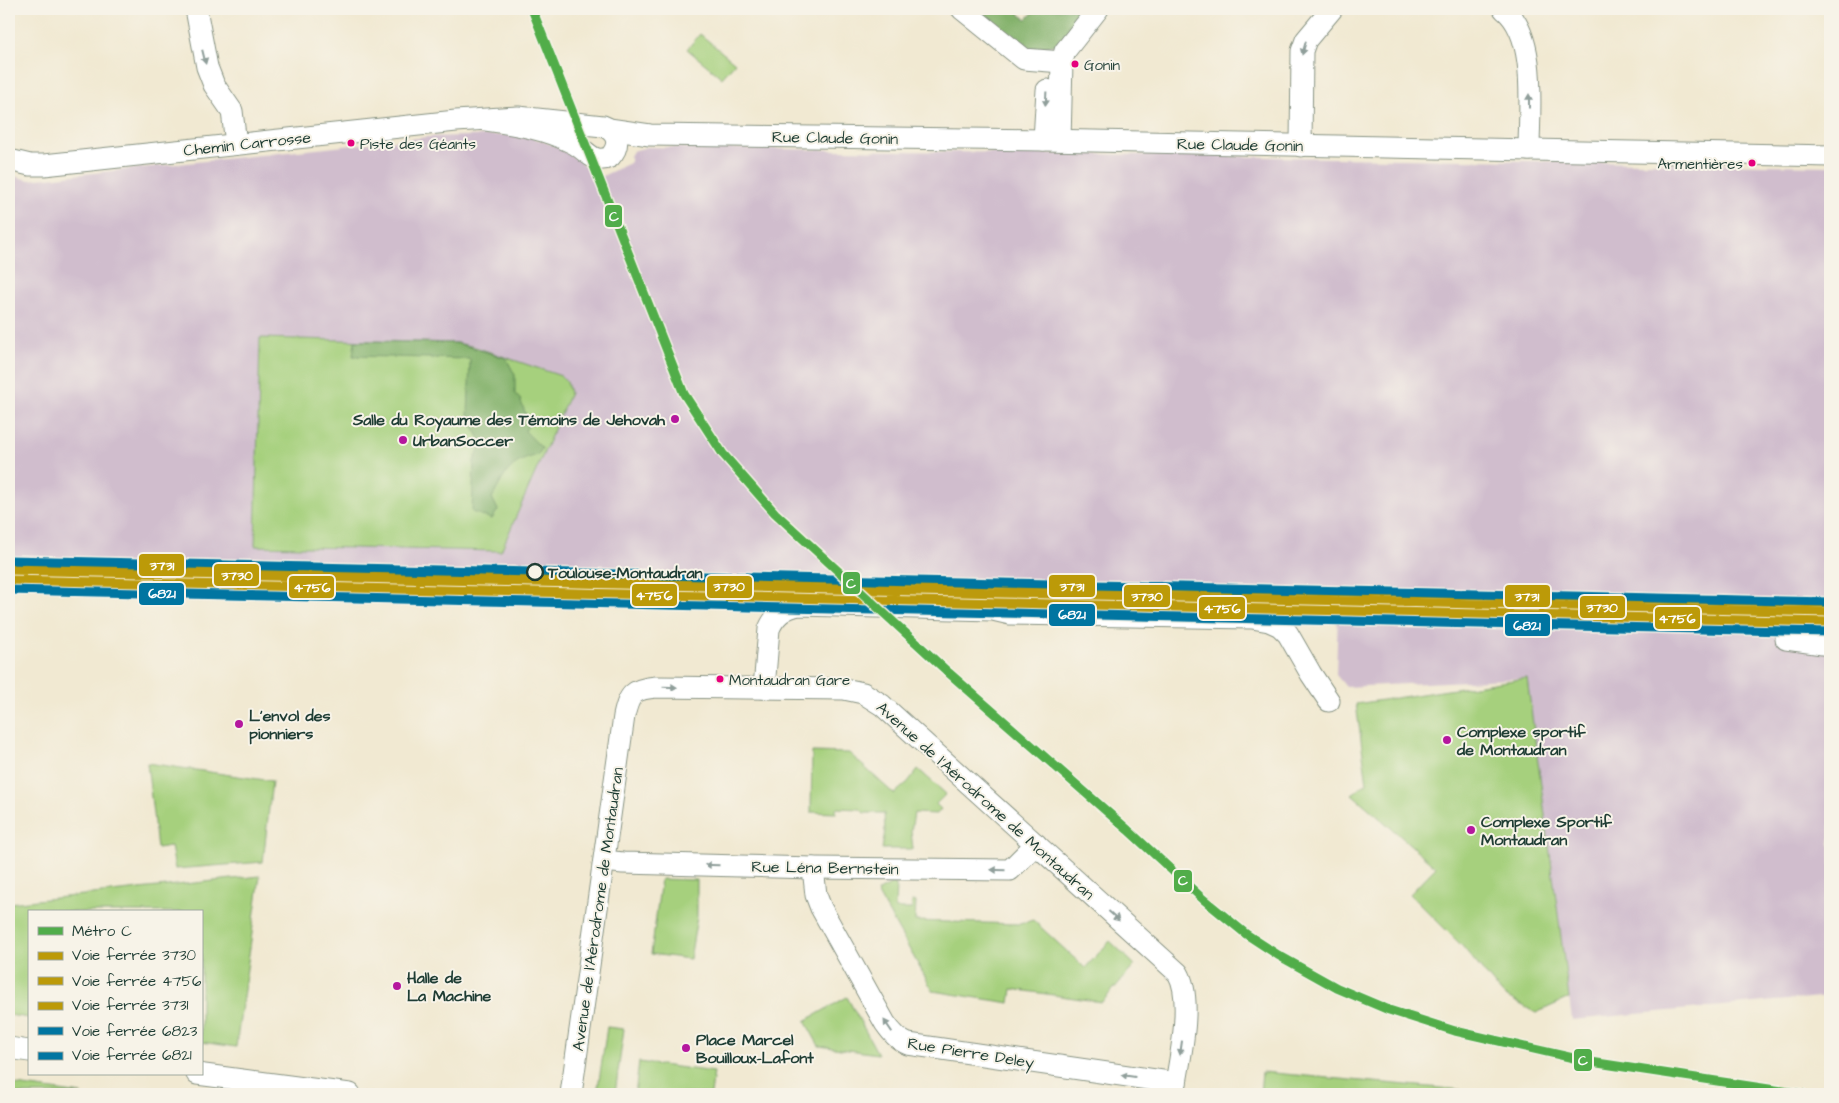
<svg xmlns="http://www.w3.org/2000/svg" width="1839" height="1103" viewBox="0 0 1839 1103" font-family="'Architects Daughter',sans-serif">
	<rect width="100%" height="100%" fill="#f7f3e8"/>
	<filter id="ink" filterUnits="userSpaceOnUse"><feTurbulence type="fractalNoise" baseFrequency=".02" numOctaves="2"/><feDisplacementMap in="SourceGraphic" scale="10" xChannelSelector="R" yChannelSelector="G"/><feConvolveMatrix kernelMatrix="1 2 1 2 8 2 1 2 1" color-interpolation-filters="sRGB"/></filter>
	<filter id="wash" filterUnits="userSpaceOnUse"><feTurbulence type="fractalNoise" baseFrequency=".0096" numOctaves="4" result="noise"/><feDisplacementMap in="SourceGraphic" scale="20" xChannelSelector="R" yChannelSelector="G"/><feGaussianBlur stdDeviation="1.12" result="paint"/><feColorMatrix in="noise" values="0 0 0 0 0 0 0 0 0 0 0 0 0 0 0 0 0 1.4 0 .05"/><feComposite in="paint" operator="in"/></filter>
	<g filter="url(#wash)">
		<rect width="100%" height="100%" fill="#f1e9d2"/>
		<polygon fill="#d0bdcd" points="504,135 530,137 553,145 571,155 585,166 596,179 630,163 630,156 633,151 647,147 1830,166 1830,996 1572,1020 1527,678 1346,687 1336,675 1338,611 940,605 646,598 646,604 577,603 577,591 548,590 547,599 530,597 530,586 509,586 508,595 9,580 9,175 29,180 428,137"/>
		<g fill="#a6d07d" stroke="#628658">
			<polygon points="700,34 735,63 722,78 687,49"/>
			<polygon points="260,338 457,343 475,347 561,376 567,382 570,393 501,551 255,546"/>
			<polygon points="1527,678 1569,998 1536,1013 1502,994 1463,947 1410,894 1436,867 1352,794 1367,783 1356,704"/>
			<polygon points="812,752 849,753 894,794 908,782 918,769 946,794 936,804 941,809 937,814 914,813 911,831 913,849 882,849 885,831 884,813 864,813 860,809 836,808 836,813 811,812"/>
			<polygon points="147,763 272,781 263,862 175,869 171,846 157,848"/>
			<polygon points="260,876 236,1047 201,1042 201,912 29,912 29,1018 9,1015 9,903"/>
			<polygon points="661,879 697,880 697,917 690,959 651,954"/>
			<polygon points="892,884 896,884 895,909 912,909 912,901 916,902 915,921 1020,924 1033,920 1085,968 1110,941 1135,965 1102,1002 1012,989 1010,1003 933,991 877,892"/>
			<polygon points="847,997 878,1054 819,1046 805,1021"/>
			<polygon points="607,1027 624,1029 615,1094 597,1094"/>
			<polygon points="639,1062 714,1072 711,1094 635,1094"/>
			<polygon points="1262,1072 1508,1094 1260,1094"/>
			<polygon points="9,1084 82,1094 9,1094"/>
		</g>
		<g fill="#84b26c" stroke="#527850">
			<polygon points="977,9 1018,9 1020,15 1027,19 1036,9 1079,9 1078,19 1065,42 1028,51"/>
			<path d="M355 341 457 343 506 358 515 375V394L520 399 529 423 525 431 542 448 538 455C507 463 507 472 492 498L498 510 492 519 472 512 474 461 482 442 468 418 470 359 353 356Z"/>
		</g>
	</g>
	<g filter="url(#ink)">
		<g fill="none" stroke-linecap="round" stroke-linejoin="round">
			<g stroke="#889383" stroke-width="23">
				<g id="minor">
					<polyline points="196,9 207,67 214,85 232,111 236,144"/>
					<polyline points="962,9 1024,59 1062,62"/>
					<path d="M1504 9C1538 36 1529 110 1529 150"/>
					<polyline points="609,129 650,135 1044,140 1830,156"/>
					<polyline points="1044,140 1047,90"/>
					<polyline points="1060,140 1062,62 1065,51 1098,9"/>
					<polyline points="1301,146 1302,51 1306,40 1332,9"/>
					<path d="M9 160 30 165H44L456 121 518 117 603 126C618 132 621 145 610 157 593 165 587 150 573 143 546 129 516 124 486 120"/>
					<polyline points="1786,639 1830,645"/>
					<path d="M764 688 769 629C775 615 784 608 799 605L993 610 1010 614 1252 618 1269 621 1280 626 1288 634 1311 674 1329 701"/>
					<polyline points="604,861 623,863 813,868 1010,870 1036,844"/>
					<path d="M813 868 816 895 821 908 885 1023C892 1033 898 1040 908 1044L1176 1083"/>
					<polyline points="9,1048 29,1051"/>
					<polyline points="197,1074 350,1094"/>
					<path d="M571 1094 624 716C629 694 633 689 656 687L844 689 863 693 882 705 1178 973C1194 1000 1179 1063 1174 1094"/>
				</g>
			</g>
			<use href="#minor" stroke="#fff" stroke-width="21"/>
			<g stroke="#f7f3e8" stroke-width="12">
				<polyline id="rail-1" points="9,570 1830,612"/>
			</g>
			<g stroke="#f7f3e8" stroke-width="12">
				<polyline id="rail-2" points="9,580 1830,622"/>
			</g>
			<g stroke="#f7f3e8" stroke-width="12">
				<polyline id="rail-3" points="9,562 1830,603"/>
			</g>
			<g stroke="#f7f3e8" stroke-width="12">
				<polyline id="rail-4" points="9,560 1830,602"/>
			</g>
			<g stroke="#f7f3e8" stroke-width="12">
				<polyline id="rail-5" points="9,590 1830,632"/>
			</g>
			<use href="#rail-1" stroke="#bc9a08" stroke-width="9"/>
			<use href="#rail-2" stroke="#bc9a08" stroke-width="9"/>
			<use href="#rail-3" stroke="#bc9a08" stroke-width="9"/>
			<use href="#rail-4" stroke="#0075a1" stroke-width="9"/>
			<use href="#rail-5" stroke="#0075a1" stroke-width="9"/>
			<g stroke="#f7f3e8" stroke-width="12">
				<polyline id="metro-1" points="532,9 684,394 723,454 775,513 949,673 1128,830 1203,899 1246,934 1278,955 1337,988 1389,1010 1455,1031 1591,1062 1803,1094"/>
			</g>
			<use href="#metro-1" stroke="#51ad4a" stroke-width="9"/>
		</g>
		<defs><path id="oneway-solid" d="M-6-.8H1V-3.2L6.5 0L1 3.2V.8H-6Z" transform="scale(1.25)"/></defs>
		<g fill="#8f9e9a">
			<use href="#oneway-solid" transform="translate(1304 48) rotate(106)"/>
			<use href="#oneway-solid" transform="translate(204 57) rotate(76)"/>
			<use href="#oneway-solid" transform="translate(1046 99) rotate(93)"/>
			<use href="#oneway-solid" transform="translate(1529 101) rotate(-90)"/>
			<use href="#oneway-solid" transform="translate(670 687) rotate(1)"/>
			<use href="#oneway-solid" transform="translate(712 865) rotate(-179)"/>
			<use href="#oneway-solid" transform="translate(998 870) rotate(-179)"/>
			<use href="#oneway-solid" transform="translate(1114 916) rotate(42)"/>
			<use href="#oneway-solid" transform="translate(888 1026) rotate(-124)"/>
			<use href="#oneway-solid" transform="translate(1181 1048) rotate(98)"/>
			<use href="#oneway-solid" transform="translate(1128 1076) rotate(-172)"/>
		</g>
	</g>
	<g fill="#e5007d" stroke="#f7f3e8" stroke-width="2">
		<circle cx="1075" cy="64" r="4.5"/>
		<circle cx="351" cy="143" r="4.5"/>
		<circle cx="1752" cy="163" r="4.5"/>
		<circle cx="720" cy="679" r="4.5"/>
	</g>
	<g fill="#b5179e" stroke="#f7f3e8" stroke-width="2">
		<circle cx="675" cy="419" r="5"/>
		<circle cx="403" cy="440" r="5"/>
		<circle cx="239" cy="724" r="5"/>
		<circle cx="1447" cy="740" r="5"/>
		<circle cx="1471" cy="830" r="5"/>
		<circle cx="397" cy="986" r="5"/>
		<circle cx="686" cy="1048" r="5"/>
	</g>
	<circle fill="#f7f3e8" stroke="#1f3d34" stroke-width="2.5" cx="535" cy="572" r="8"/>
	<g text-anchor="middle" stroke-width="4" stroke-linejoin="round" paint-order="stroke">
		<g font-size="15" fill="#1f3d34" stroke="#f7f3e8" text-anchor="start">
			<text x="1084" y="70">Gonin</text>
			<text x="360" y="149">Piste des Géants</text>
			<text x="1743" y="169" text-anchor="end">Armentières</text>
			<text x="729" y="685">Montaudran Gare</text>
		</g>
		<g font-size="16" fill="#1f3d34" stroke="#f7f3e8">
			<text transform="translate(835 137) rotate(1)" y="6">Rue Claude Gonin</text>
			<text transform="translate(247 143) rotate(-6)" y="6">Chemin Carrosse</text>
			<text transform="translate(1240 144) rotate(1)" y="6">Rue Claude Gonin</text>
			<text transform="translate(986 800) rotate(42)" y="6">Avenue de l'Aérodrome de Montaudran</text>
			<text transform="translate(825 867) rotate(1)" y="6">Rue Léna Bernstein</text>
			<text transform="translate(597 909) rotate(-82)" y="6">Avenue de l'Aérodrome de Montaudran</text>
			<text transform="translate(971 1052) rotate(9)" y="6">Rue Pierre Deley</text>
		</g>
		<g font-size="16" font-weight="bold" fill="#1f3d34" stroke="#f7f3e8" text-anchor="start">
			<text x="665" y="425" text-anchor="end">Salle du Royaume des Témoins de Jehovah</text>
			<text x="413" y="446">UrbanSoccer</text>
			<text x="249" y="721">L'envol des<tspan x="249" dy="18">pionniers</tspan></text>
			<text x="1457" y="737">Complexe sportif<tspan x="1457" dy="18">de Montaudran</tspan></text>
			<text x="1481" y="827">Complexe Sportif<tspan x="1481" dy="18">Montaudran</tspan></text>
			<text x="407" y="983">Halle de<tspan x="407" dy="18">La Machine</tspan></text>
			<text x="696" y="1045">Place Marcel<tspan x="696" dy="18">Bouilloux-Lafont</tspan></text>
		</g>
		<g font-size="16" font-weight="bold" fill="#1f3d34" stroke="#f7f3e8" text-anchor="start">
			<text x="548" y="578">Toulouse-Montaudran</text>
		</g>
	</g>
	<g stroke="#f7f3e8" stroke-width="2">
		<rect x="604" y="204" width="19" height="24" rx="5" fill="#51ad4a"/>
		<rect x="138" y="553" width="47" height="24" rx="5" fill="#bc9a08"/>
		<rect x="213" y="563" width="47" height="24" rx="5" fill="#bc9a08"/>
		<rect x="842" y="571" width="19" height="24" rx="5" fill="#51ad4a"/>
		<rect x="1048" y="574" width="48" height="24" rx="5" fill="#bc9a08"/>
		<rect x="706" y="575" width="47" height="24" rx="5" fill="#bc9a08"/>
		<rect x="288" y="575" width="47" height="24" rx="5" fill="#bc9a08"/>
		<rect x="138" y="582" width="47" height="24" rx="5" fill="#0075a1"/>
		<rect x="631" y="583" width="47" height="24" rx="5" fill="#bc9a08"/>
		<rect x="1504" y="584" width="47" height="24" rx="5" fill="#bc9a08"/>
		<rect x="1123" y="584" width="48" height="24" rx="5" fill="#bc9a08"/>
		<rect x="1579" y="595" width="47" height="24" rx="5" fill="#bc9a08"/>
		<rect x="1198" y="596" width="48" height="24" rx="5" fill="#bc9a08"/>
		<rect x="1048" y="603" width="48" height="24" rx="5" fill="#0075a1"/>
		<rect x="1654" y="606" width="47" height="24" rx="5" fill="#bc9a08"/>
		<rect x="1504" y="613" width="47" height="24" rx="5" fill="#0075a1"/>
		<rect x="1173" y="869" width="20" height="24" rx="5" fill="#51ad4a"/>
		<rect x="1573" y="1048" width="20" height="24" rx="5" fill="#51ad4a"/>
	</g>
	<g font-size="14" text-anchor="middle" font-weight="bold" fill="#fff">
		<text x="614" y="221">C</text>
		<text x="162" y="570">3731</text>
		<text x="237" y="580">3730</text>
		<text x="851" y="588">C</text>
		<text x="1072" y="591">3731</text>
		<text x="729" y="591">3730</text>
		<text x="312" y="592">4756</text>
		<text x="162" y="598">6821</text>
		<text x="654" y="600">4756</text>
		<text x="1527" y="601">3731</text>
		<text x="1147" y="601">3730</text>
		<text x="1602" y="612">3730</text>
		<text x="1222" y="613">4756</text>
		<text x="1072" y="619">6821</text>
		<text x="1677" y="623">4756</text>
		<text x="1527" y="630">6821</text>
		<text x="1183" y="885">C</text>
		<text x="1583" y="1065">C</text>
	</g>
	<rect width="1839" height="1103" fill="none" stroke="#f7f3e8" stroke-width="30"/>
	<rect x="28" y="910" width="175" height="165" fill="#f7f3e8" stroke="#a1aaa0"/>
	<rect x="38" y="927" width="25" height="8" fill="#51ad4a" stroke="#a1aaa0"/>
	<text x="72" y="936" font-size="15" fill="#1f3d34">Métro C</text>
	<rect x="38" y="952" width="25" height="8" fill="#bc9a08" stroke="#a1aaa0"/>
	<text x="72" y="960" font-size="15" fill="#1f3d34">Voie ferrée 3730</text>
	<rect x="38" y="977" width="25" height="8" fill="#bc9a08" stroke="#a1aaa0"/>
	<text x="72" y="986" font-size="15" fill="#1f3d34">Voie ferrée 4756</text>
	<rect x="38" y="1002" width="25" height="8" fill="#bc9a08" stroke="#a1aaa0"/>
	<text x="72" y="1010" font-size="15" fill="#1f3d34">Voie ferrée 3731</text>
	<rect x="38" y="1027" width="25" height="8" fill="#0075a1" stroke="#a1aaa0"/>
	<text x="72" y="1036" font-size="15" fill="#1f3d34">Voie ferrée 6823</text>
	<rect x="38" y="1052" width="25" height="8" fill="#0075a1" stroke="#a1aaa0"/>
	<text x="72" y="1060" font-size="15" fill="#1f3d34">Voie ferrée 6821</text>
</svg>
